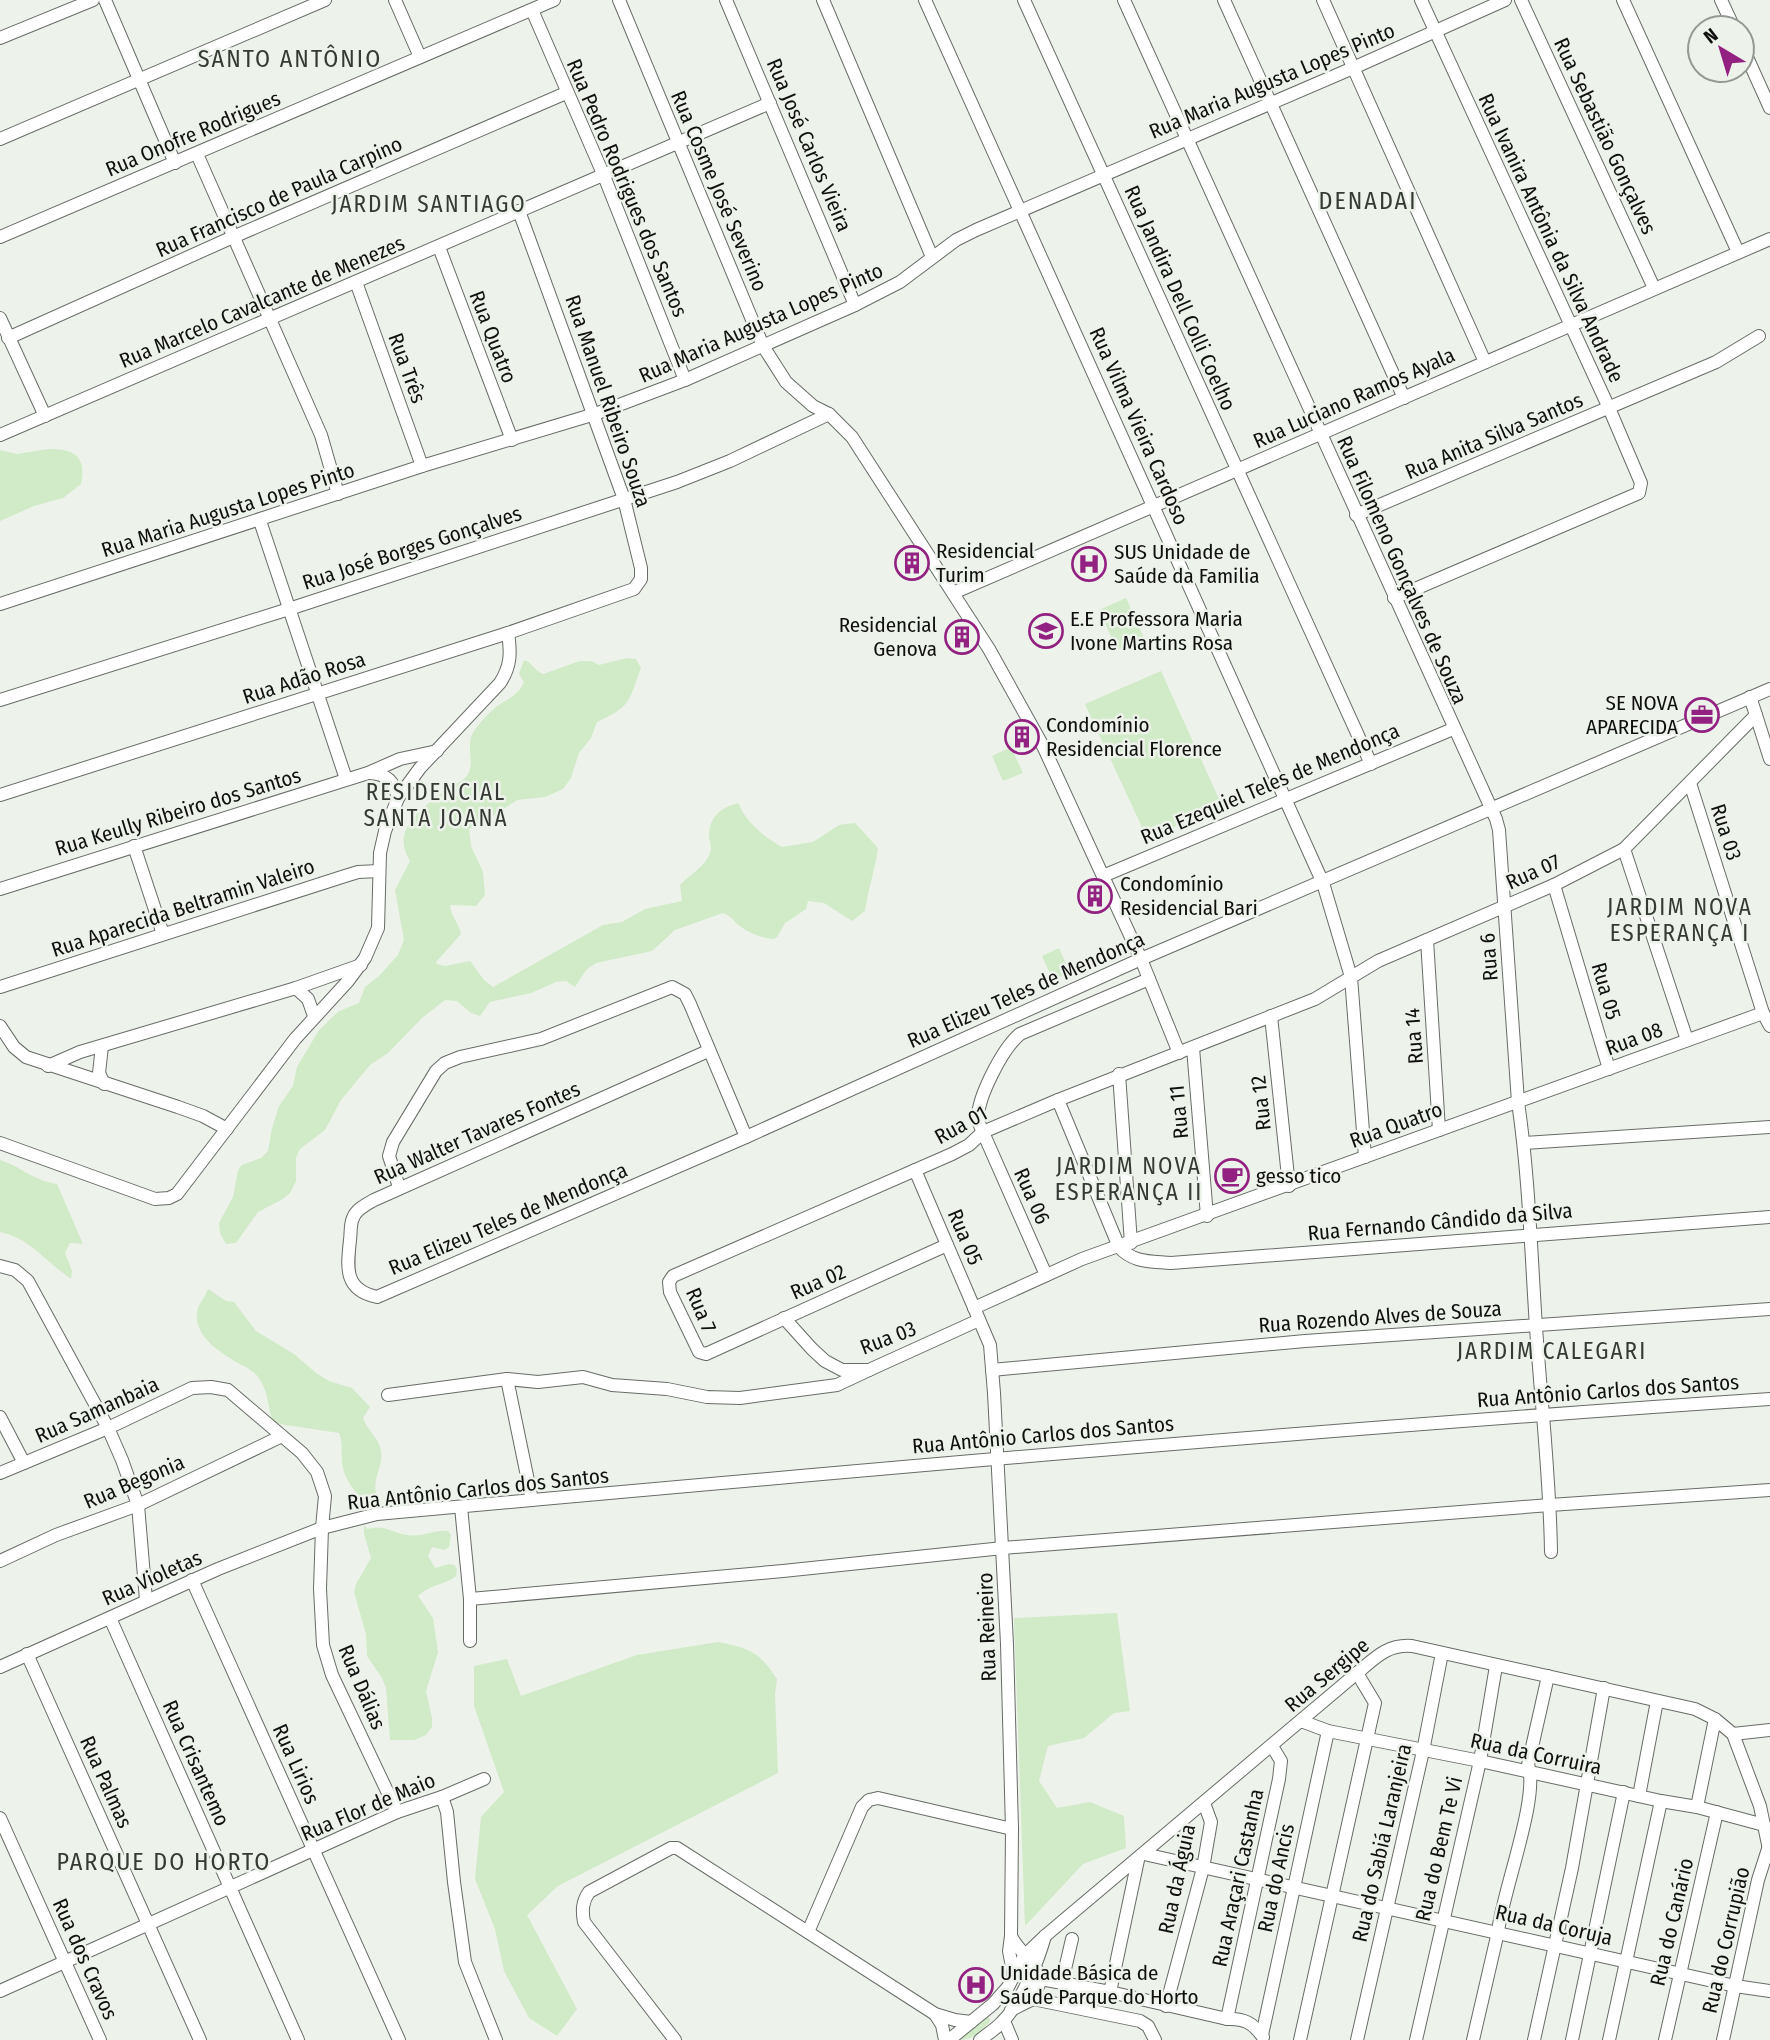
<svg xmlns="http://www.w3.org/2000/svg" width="1770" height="2040" viewBox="0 0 1770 2040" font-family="'Fira Sans Condensed',sans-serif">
	<rect width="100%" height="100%" fill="#edf3eb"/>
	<g fill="#d1eac7">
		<path d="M49 449C74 449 87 456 81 484L63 498 34 506 0 521V450L17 454Z"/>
		<polygon points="1126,598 1144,638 1117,650 1099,610"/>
		<path d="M627 658 636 659 641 668C628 702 632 706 597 722L591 738 579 753 571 778 563 789 545 797 517 800 490 818 469 829 471 846 483 872 485 895 476 906 450 905C451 917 459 923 461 934L436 962 437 964 445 966 470 961 484 980 493 987 603 925 622 922 645 909 682 901 680 885C689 875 705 867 710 853 712 848 710 842 709 837 709 817 720 808 738 803 747 823 763 836 782 847L813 842 839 825 855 823 878 848C875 870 868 889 865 911L852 921 824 903 808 901 806 909 785 923 777 937 774 939C762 938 751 934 741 927 734 922 732 916 723 913L675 930 652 951 596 963 586 970 575 987 566 981 556 982 531 993 490 1002 480 1016 471 1013 457 1001 445 1000 422 1018 388 1053 370 1065 341 1100 325 1130 300 1149 296 1158V1181L290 1193 283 1199 258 1212 236 1243 226 1244 220 1233 219 1223 233 1197 238 1170 242 1165 261 1158 268 1151 272 1128 279 1106 293 1086 297 1067 319 1030 339 1011 359 1003 365 987 379 976 398 955 404 940 395 890 410 861C389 829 424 807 447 789 453 785 461 782 466 777 477 764 464 745 474 731 479 723 489 713 496 707 507 699 519 695 524 682L519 674 524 660C532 662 534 671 543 674L580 661H591L599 665Z"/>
		<polygon points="1161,671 1223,808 1147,838 1085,704"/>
		<polygon points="1011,747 1023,773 1003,781 992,756"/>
		<polygon points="1059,948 1070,973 1053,980 1042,956"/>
		<path d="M0 1160C20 1166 34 1181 57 1184L83 1244 70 1243 65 1253 72 1271 71 1279C46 1262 30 1238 0 1232Z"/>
		<path d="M208 1289 226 1301 234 1302 256 1331 294 1354 316 1373 329 1381 352 1388 370 1407 363 1418C367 1430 379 1438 381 1451 384 1472 366 1482 382 1505L380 1506H369C356 1493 344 1481 342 1462 341 1452 343 1442 339 1433L273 1423C268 1408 268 1389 258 1377 253 1370 243 1366 236 1362 217 1350 191 1334 198 1308 200 1302 206 1296 208 1289Z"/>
		<path d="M364 1525 367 1529C389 1525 388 1532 407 1535 421 1538 435 1529 448 1531L451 1535 449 1547 444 1550 432 1547 428 1556 435 1568 449 1564 454 1565 457 1569 456 1576C446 1585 432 1583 418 1596L433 1618 438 1652 426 1691 432 1718V1727L426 1735 414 1740H390L386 1688 382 1678 367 1656 366 1634 354 1592 356 1584 371 1558 364 1534Z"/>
		<polygon points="1117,1613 1130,1711 1114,1713 1084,1738 1048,1746 1039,1781 1057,1808 1090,1802 1124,1816 1126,1848 1083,1864 1025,1926 1014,1618"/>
		<path d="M718 1642C751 1649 758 1651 777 1679L775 1694 778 1773 558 1886 527 1915 577 2009 557 2036 529 2018 504 1971 495 1929 475 1879 481 1817 504 1792 474 1706V1666L507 1659 521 1696 637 1655Z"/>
		<path d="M988 2014 990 2021C980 2033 973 2040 957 2040Z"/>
	</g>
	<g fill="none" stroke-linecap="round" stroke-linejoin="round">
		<g stroke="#676c66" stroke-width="14">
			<g id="minor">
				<polyline points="105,0 175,163"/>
				<polyline points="395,0 420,57"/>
				<polyline points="619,0 763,346 786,382 813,406 829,414 852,437 989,649 1044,748 1141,959 1179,1053"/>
				<polyline points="726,0 855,305"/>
				<polyline points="823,0 932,257"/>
				<polyline points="925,0 1323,883 1351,977 1365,1157"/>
				<polyline points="1024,0 1371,764"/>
				<path d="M1124 0 1496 819 1499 830 1518 1102C1529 1177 1531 1252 1536 1327 1541 1402 1550 1477 1551 1552"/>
				<polyline points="1224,0 1404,398"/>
				<polyline points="1323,0 1485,362"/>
				<polyline points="1521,0 1654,288"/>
				<polyline points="1623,0 1738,252"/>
				<polyline points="1721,0 1734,28"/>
				<polyline points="532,10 604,176 685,380"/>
				<polyline points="0,38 93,0"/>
				<polyline points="1742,46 1770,108"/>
				<polyline points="0,139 325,0"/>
				<polyline points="197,154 321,435 338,494"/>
				<polyline points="0,237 554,0"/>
				<polyline points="439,247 512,440"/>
				<polyline points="356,282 422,466"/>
				<polyline points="0,318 45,416"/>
				<polyline points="8,338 233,237 566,93"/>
				<polyline points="0,435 770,103"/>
				<polyline points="1356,515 1716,362 1759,336"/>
				<polyline points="260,521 346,779"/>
				<polyline points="953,593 1770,239"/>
				<polyline points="1394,598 1639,493 1641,483 1609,408 1421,0"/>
				<polyline points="0,604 422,466 595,414 685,380 855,305 900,282 956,240 976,230 1353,68 1505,0"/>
				<polyline points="0,700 289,609 677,482 730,461 829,414"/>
				<polyline points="1756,715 1770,759"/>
				<path d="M369 773C387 774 394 781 398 798"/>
				<polyline points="1690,783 1763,1013 1770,1026"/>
				<polyline points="0,795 508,633 634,589 641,579 641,568 624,499 519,211"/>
				<polyline points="134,846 163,934"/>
				<polyline points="1624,849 1687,1040"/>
				<polyline points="1103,876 1453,729"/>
				<polyline points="1554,885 1609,1069"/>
				<polyline points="0,889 368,773 400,759 437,751"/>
				<polyline points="1427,940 1439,1130"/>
				<polyline points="0,987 345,876 358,872 379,871"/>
				<polyline points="296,988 308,999 314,1016"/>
				<polyline points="1271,1016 1289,1186"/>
				<polyline points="0,1026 14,1047 26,1057 178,1107 203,1116 227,1129"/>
				<polyline points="102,1046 99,1073 104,1084"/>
				<polyline points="1193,1048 1207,1216"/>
				<path d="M708 1051 374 1200C367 1204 356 1209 353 1218 350 1224 351 1233 350 1240 347 1268 344 1290 377 1297L746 1137 1141 959 1770 689"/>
				<polyline points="48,1066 80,1052 296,988 361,965"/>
				<polyline points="1119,1074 1131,1243"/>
				<path d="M1058 1100 1119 1247C1133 1263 1151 1261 1171 1263L1770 1217"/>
				<path d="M0 1143 155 1199 169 1198 177 1194 295 1039 348 981 365 958 378 928 380 853 385 831 398 798 420 768 500 683C511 666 511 653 508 633"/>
				<polyline points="1524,1143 1770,1127"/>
				<polyline points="915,1170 990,1345 994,1393 1007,1644 1012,1829 1011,1936 1009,1951 1014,1977"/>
				<polyline points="399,1187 389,1156 393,1142 436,1071 445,1063 460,1057 541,1039 672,987 685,994 690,1004 746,1137"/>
				<polyline points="947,1245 706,1354 699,1352 670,1292 669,1282 673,1276 952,1154 969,1145 983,1132 1058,1100 1315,999 1378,961 1554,885 1624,849 1756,715 1750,697"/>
				<polyline points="0,1266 15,1270 28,1281 108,1428 122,1460 138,1505 146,1600"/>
				<path d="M1046 1275 978 1121C976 1099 1003 1048 1020 1034L1149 979"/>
				<polyline points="974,1308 1082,1259 1763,1013"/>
				<polyline points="784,1318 812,1349 825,1361 842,1370 869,1370 979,1320"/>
				<polyline points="992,1370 1305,1341 1770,1309"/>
				<polyline points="507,1379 532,1500"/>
				<polyline points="388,1395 507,1379 538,1382 583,1377 612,1385 667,1389 707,1397 740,1398 837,1385 869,1370"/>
				<polyline points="0,1417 24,1463"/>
				<polyline points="0,1473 108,1428 192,1388 211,1387 228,1390 302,1453 317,1472 325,1496 322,1528 320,1589 323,1645 332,1675 397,1812"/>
				<polyline points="461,1507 470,1599 470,1641"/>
				<polyline points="0,1561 56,1535 138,1505 282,1436"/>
				<polyline points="192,1580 399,2040"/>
				<polyline points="470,1599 783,1571 1003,1548 1550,1505 1770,1490"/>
				<polyline points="110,1618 298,2040"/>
				<polyline points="27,1654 200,2040"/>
				<path d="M0 1667 218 1569 322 1528 377 1514C841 1472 1305 1430 1770 1399"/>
				<polyline points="1301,1721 1328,1731 1480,1761 1661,1801 1697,1807 1764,1825"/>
				<polyline points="1733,1734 1770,1730"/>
				<polyline points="1639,1796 1657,1701"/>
				<polyline points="442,1797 447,1812 454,1882 465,1962 496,2040"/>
				<polyline points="1697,1807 1715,1719"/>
				<polyline points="0,1818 100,2040"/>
				<polyline points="1144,1854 1735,1986 1770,1991"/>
				<polyline points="808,1932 862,1807 869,1800 878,1798 1012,1829"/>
				<path d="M1011 1936C1019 1953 1036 1961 1041 1979L1033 1999 1011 2010"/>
				<path d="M1041 1979 1110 1992 1227 2019C1244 2018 1253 2023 1263 2037"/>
				<polyline points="1062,1982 1072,1939"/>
				<polyline points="0,1991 397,1812 442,1797 484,1779"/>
				<polyline points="1110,1992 1138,1860"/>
				<polyline points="1033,1999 1140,2021 1148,2026 1155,2040"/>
				<polyline points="1166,2006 1203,1868 1211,1822 1204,1803"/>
				<polyline points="935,2014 942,2025 945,2040"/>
				<polyline points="1227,2019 1279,1779 1281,1761 1272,1746"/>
				<polyline points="1004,2021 1012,2040"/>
				<polyline points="1262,2035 1328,1731"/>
				<path d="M675 2040 584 1922C582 1911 582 1902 589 1892L671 1848H677L935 2014 955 2020 971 2022"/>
				<path d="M949 2040 993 2004 1008 1987 1024 1956 1045 1936 1357 1673C1375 1658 1387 1644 1412 1646L1695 1709 1715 1719 1733 1734 1760 1806 1770 1854"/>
				<path d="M980 2040C987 2034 996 2029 1002 2022 1021 2004 1038 1961 1045 1936"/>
				<polyline points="1300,2040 1375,1703 1357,1673"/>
				<polyline points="1357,2040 1423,1751 1442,1653"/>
				<polyline points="1416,2040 1480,1761 1496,1666"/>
				<path d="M1473 2040 1498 1932C1502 1893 1540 1796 1528 1765L1548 1676"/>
				<polyline points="1534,2040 1572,1868 1604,1688"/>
				<polyline points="1572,2040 1624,1792"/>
				<polyline points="1609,2040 1661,1801"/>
				<polyline points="1665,2040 1717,1812"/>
				<polyline points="1723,2040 1758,1880 1768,1849"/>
			</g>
		</g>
		<use href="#minor" stroke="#fff" stroke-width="12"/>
	</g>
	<defs>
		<g id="building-ring" transform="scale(1.75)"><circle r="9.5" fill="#edf3eb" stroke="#922181" stroke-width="1.5"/><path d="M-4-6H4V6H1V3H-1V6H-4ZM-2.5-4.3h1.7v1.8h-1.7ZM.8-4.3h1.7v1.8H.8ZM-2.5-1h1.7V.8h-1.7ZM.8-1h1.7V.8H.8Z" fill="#922181"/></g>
		<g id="hospital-ring" transform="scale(1.75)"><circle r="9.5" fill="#edf3eb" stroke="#922181" stroke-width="1.5"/><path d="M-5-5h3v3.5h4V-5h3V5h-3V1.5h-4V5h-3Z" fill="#922181"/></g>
		<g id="school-ring" transform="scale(1.75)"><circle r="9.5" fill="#edf3eb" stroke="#922181" stroke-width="1.5"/><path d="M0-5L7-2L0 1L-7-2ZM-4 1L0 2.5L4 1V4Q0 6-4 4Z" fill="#922181"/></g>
		<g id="office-ring" transform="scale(1.75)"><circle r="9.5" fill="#edf3eb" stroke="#922181" stroke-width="1.5"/><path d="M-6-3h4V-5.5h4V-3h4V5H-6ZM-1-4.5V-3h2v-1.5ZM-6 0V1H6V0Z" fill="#922181"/></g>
		<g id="cafe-ring" transform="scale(1.75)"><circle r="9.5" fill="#edf3eb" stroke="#922181" stroke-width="1.5"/><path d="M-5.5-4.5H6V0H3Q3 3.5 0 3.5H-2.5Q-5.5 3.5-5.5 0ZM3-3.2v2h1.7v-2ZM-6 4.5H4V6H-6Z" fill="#922181"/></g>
	</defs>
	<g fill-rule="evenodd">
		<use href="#building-ring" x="912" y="563"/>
		<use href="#hospital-ring" x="1089" y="564"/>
		<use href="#school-ring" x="1046" y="631"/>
		<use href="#building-ring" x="962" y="637"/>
		<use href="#office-ring" x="1702" y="715"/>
		<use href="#building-ring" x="1022" y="737"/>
		<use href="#building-ring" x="1095" y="896"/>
		<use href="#cafe-ring" x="1232" y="1176"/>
		<use href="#hospital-ring" x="976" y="1985"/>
	</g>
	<g text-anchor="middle" stroke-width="5" stroke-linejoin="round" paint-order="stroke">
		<g font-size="21" fill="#10110f" stroke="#edf3eb">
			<text transform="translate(1272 81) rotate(-23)" y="7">Rua Maria Augusta Lopes Pinto</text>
			<text transform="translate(193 134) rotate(-23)" y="7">Rua Onofre Rodrigues</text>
			<text transform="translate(1605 136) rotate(65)" y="7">Rua Sebastião Gonçalves</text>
			<text transform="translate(809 145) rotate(67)" y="7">Rua José Carlos Vieira</text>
			<text transform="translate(627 188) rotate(67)" y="7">Rua Pedro Rodrigues dos Santos</text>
			<text transform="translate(719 191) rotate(67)" y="7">Rua Cosme José Severino</text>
			<text transform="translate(279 197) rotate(-24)" y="7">Rua Francisco de Paula Carpino</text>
			<text transform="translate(1551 238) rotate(65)" y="7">Rua Ivanira Antônia da Silva Andrade</text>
			<text transform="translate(1180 298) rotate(66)" y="7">Rua Jandira Dell Colli Coelho</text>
			<text transform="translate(262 302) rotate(-23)" y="7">Rua Marcelo Cavalcante de Menezes</text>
			<text transform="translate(761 323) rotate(-24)" y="7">Rua Maria Augusta Lopes Pinto</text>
			<text transform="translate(493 337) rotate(69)" y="7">Rua Quatro</text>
			<text transform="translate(407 368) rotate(70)" y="7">Rua Três</text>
			<text transform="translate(1354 398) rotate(-24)" y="7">Rua Luciano Ramos Ayala</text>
			<text transform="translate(608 401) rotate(71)" y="7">Rua Manuel Ribeiro Souza</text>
			<text transform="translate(1139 426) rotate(66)" y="7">Rua Vilma Vieira Cardoso</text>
			<text transform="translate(1494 436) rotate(-23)" y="7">Rua Anita Silva Santos</text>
			<text transform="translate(228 510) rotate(-18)" y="7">Rua Maria Augusta Lopes Pinto</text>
			<text transform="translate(412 548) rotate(-18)" y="7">Rua José Borges Gonçalves</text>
			<text transform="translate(1402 570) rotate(66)" y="7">Rua Filomeno Gonçalves de Souza</text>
			<text transform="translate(304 678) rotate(-18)" y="7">Rua Adão Rosa</text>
			<text transform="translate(1270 784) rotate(-23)" y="7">Rua Ezequiel Teles de Mendonça</text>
			<text transform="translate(178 812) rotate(-17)" y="7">Rua Keully Ribeiro dos Santos</text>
			<text transform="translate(1726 832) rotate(72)" y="7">Rua 03</text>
			<text transform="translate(1533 872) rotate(-24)" y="7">Rua 07</text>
			<text transform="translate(183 908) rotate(-18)" y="7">Rua Aparecida Beltramin Valeiro</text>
			<text transform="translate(1489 957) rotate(-94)" y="7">Rua 6</text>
			<text transform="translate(1026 990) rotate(-24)" y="7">Rua Elizeu Teles de Mendonça</text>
			<text transform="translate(1606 991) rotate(74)" y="7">Rua 05</text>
			<text transform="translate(1414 1036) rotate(-94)" y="7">Rua 14</text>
			<text transform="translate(1634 1039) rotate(-20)" y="7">Rua 08</text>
			<text transform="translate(1261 1103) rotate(-96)" y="7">Rua 12</text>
			<text transform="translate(1179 1112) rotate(-95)" y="7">Rua 11</text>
			<text transform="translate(961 1125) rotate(-29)" y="7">Rua 01</text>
			<text transform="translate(1396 1125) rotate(-20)" y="7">Rua Quatro</text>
			<text transform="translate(477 1133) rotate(-24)" y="7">Rua Walter Tavares Fontes</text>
			<text transform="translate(1032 1196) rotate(66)" y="7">Rua 06</text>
			<text transform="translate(508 1219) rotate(-23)" y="7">Rua Elizeu Teles de Mendonça</text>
			<text transform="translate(1440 1222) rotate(-5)" y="7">Rua Fernando Cândido da Silva</text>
			<text transform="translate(965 1237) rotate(67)" y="7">Rua 05</text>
			<text transform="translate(818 1282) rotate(-24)" y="7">Rua 02</text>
			<text transform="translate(701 1310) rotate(67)" y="7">Rua 7</text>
			<text transform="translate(1380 1317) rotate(-4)" y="7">Rua Rozendo Alves de Souza</text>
			<text transform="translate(888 1338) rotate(-21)" y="7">Rua 03</text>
			<text transform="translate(1608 1391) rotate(-4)" y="7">Rua Antônio Carlos dos Santos</text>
			<text transform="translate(97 1410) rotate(-24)" y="7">Rua Samanbaia</text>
			<text transform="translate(1043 1435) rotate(-5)" y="7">Rua Antônio Carlos dos Santos</text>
			<text transform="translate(134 1482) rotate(-23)" y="7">Rua Begonia</text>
			<text transform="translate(478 1489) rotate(-6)" y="7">Rua Antônio Carlos dos Santos</text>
			<text transform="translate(152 1578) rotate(-24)" y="7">Rua Violetas</text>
			<text transform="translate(987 1627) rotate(-92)" y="7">Rua Reineiro</text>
			<text transform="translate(1327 1675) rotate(-40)" y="7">Rua Sergipe</text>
			<text transform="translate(362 1687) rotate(67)" y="7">Rua Dálias</text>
			<text transform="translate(1536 1754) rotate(12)" y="7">Rua da Corruira</text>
			<text transform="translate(196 1763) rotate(66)" y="7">Rua Crisantemo</text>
			<text transform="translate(296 1764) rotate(66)" y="7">Rua Lirios</text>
			<text transform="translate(106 1782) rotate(66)" y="7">Rua Palmas</text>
			<text transform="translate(368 1807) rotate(-23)" y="7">Rua Flor de Maio</text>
			<text transform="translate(1382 1843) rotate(-77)" y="7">Rua do Sabiá Laranjeira</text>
			<text transform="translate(1439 1849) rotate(-77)" y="7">Rua do Bem Te Vi</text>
			<text transform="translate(1238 1878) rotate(-78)" y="7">Rua Araçari Castanha</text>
			<text transform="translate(1276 1878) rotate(-78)" y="7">Rua do Ancis</text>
			<text transform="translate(1177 1879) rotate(-78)" y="7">Rua da Águia</text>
			<text transform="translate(1672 1922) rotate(-77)" y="7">Rua do Canário</text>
			<text transform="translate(1554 1925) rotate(13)" y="7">Rua da Coruja</text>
			<text transform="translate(1726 1940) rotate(-77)" y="7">Rua do Corrupião</text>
			<text transform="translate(85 1959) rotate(66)" y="7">Rua dos Cravos</text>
		</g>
		<g font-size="21" fill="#10110f" stroke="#edf3eb" text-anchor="start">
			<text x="936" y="558">Residencial<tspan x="936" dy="24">Turim</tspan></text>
			<text x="1114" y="559">SUS Unidade de<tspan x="1114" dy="24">Saúde da Familia</tspan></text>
			<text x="1070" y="626">E.E Professora Maria<tspan x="1070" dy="24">Ivone Martins Rosa</tspan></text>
			<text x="937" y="632" text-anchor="end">Residencial<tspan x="937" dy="24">Genova</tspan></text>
			<text x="1678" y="710" text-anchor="end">SE NOVA<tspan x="1678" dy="24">APARECIDA</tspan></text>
			<text x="1046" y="732">Condomínio<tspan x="1046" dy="24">Residencial Florence</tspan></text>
			<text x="1120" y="891">Condomínio<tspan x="1120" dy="24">Residencial Bari</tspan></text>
			<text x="1256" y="1183">gesso tico</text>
			<text x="1000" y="1980">Unidade Básica de<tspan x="1000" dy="24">Saúde Parque do Horto</tspan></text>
		</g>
		<g font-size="23" letter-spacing="2" fill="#363a34" stroke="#edf3eb">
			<text x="429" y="212">JARDIM SANTIAGO</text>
			<text x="436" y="800">RESIDENCIAL<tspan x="436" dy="26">SANTA JOANA</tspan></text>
			<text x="1680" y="915">JARDIM NOVA<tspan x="1680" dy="26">ESPERANÇA I</tspan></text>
			<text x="1129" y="1174">JARDIM NOVA<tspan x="1129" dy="26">ESPERANÇA II</tspan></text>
			<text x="1552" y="1359">JARDIM CALEGARI</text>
		</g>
		<g font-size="24" letter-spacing="2" fill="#363a34" stroke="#edf3eb">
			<text x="290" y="67">SANTO ANTÔNIO</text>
			<text x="1368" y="209">DENADAI</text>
			<text x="164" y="1870">PARQUE DO HORTO</text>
		</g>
	</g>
	<g transform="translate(1721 49) rotate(322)"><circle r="33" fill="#edf3eb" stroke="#959993" stroke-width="2"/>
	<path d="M0-5L12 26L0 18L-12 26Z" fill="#922181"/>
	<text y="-10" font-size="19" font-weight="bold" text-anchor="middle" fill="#10110f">N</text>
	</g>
</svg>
